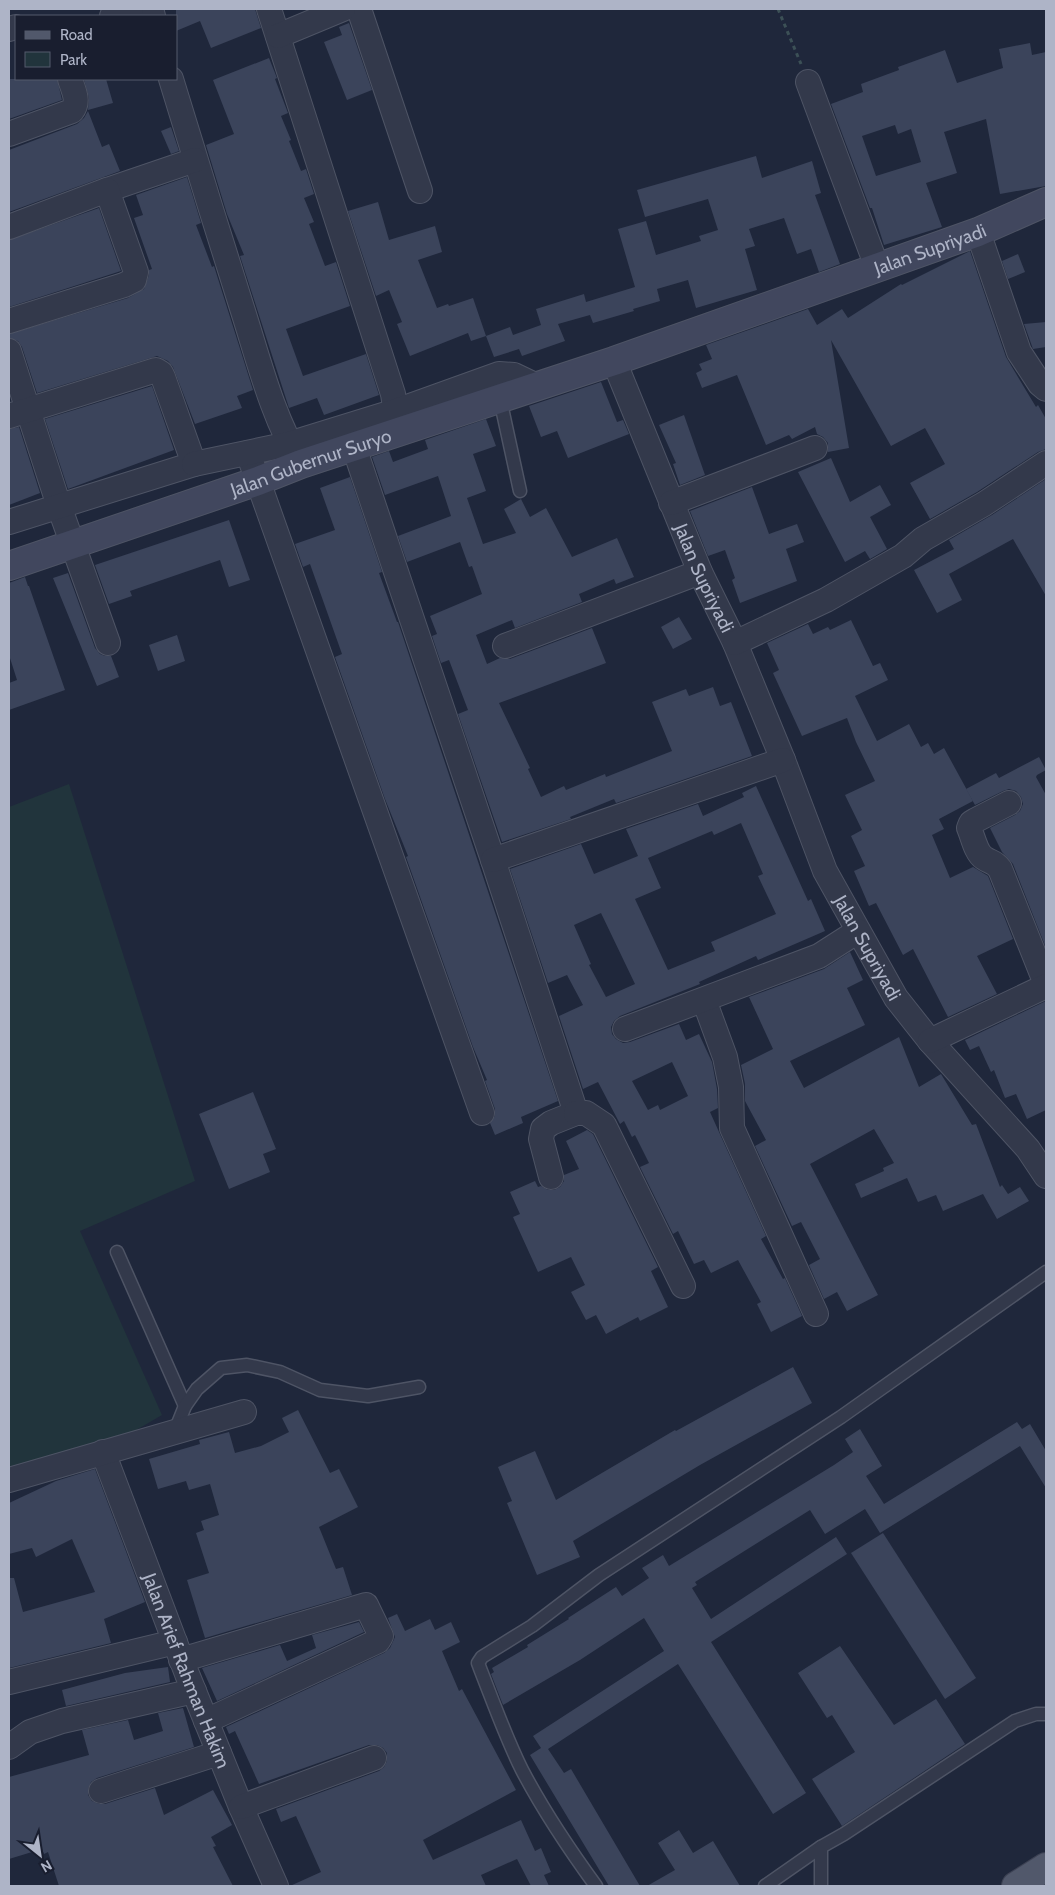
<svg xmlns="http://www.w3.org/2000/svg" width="1055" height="1895" viewBox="0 0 1055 1895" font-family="Cabin,sans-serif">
	<rect width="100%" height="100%" fill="#1f273b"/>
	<polygon fill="#21343c" points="69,784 195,1181 80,1231 162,1415 102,1450 9,1477 9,807"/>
	<g fill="#3b445b" fill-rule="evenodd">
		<polygon points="176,9 255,9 261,28 211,48 200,21 176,31"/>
		<polygon points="349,23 372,90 347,100 324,42 342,35 339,27"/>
		<path d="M1030 43 1032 55 1046 52V186L1000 194 986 119 944 132 957 173 926 183 942 227 884 245 872 208H870L831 104 863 92 861 84 899 70 898 67 945 50 957 83 1003 68 999 49ZM895 125 898 134 911 129 921 162 876 176 862 136Z"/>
		<polygon points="269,58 277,78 275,79 288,113 281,116 291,140 289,141 301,171 306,169 314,194 304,198 314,222 309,224 325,266 336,262 350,306 286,329 303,376 366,354 379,395 324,415 317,398 289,408 240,256 244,255 227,214 206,145 234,134 213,80"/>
		<polygon points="9,79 57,79 62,100 9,119"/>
		<polygon points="84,79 106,79 113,103 88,110 89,98"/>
		<polygon points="88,111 102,147 109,144 120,171 9,212 9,150 77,124 84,118"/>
		<polygon points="171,127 179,151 171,154 161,131"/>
		<polygon points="756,156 762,178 812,161 821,193 815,195 840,264 819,272 811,249 797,254 784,218 749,229 755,246 745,249 757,290 696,308 688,280 657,289 660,301 633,309 634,311 593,323 590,315 558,324 565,341 522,356 519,349 494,357 486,336 471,341 468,333 410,356 397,324 402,322 389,290 376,296 348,211 378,202 389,240 435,226 442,252 418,260 437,308 448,304 449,306 473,298 486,336 510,327 513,335 541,325 536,309 584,294 586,302 635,287 618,229 646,221 656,255 701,241 699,236 718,230 708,199 645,217 637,190"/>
		<polygon points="187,177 201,223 196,225 212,267 214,266 253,390 237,396 242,408 195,424 173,367 168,361 157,356 37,393 22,347 18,341 9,338 9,334 128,298 144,289 149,275 149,270 152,269 134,218 143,215 136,195"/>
		<polygon points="99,208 121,271 9,307 9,240"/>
		<polygon points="970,251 1006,357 1036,407 1038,405 1046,419 1046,449 1038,452 977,492 930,519 910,483 945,464 925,428 891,446 831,340 849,448 828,452 828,443 823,437 817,434 815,427 792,439 789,435 766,445 737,375 702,388 696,373 702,370 699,364 712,359 706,345 808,309 817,325 842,309 848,318 901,284 902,285"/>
		<polygon points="1018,254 1025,272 1008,279 1002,261"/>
		<polygon points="1046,322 1046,347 1033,349 1024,324"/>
		<polygon points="601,382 617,422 623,420 629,434 568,458 557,431 541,437 529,406"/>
		<polygon points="152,386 174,450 68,489 45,419"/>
		<polygon points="684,415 705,475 680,485 673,464 676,463 659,425"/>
		<polygon points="486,419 496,446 473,454 486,491 467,498 483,544 516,533 504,509 521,499 530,517 546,508 572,557 617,538 634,577 616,584 614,579 579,594 582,602 515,628 512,620 476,635 487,664 500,658 510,659 592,628 606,663 499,703 530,768 528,769 541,797 564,786 566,790 605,774 606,777 672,751 652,702 686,689 689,696 713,687 720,706 731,702 752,756 616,803 614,799 570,817 571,819 502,842 458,714 468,710 449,660 441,663 432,636 437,634 430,616 482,594 472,566 469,567 460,542 407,562 398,536 451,516 438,476 385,495 372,457 389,451 393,462 428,449 425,440"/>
		<polygon points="19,427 40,493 9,505 9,429"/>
		<polygon points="831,458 850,502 880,485 891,505 870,517 887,549 870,559 865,551 845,562 798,472"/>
		<polygon points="350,477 382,572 379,573 397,622 398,622 558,1101 521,1117 523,1123 495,1135 490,1123 495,1116 495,1109 485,1081 487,1080 473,1047 406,857 408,856 385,799 335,657 342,654 310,564 303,567 295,544 335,530 320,488"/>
		<polygon points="1046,479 1046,596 1013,539 949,574 962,600 937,613 914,570 954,549 949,540 992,515"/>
		<polygon points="752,487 769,534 797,524 804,542 786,549 797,581 740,603 732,580 735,578 725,550 708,556 690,511"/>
		<polygon points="229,520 250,580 229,587 220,560 130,591 132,596 109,604 95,565"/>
		<polygon points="68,573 95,648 100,654 105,656 111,656 119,677 97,686 53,578"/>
		<polygon points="25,577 28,586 29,586 65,690 9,710 9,683 17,680 9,655 9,583"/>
		<polygon points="679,617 692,639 673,649 661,627"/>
		<polygon points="851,620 873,666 880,663 888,680 855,696 877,741 909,724 921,747 928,743 934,754 944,748 973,801 939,819 944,829 932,835 950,878 973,867 988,876 1013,939 977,956 997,994 948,1017 913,949 903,955 876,903 869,906 854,871 865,866 851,836 862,830 845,795 875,781 856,742 847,718 802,736 773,673 779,670 767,643 808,624 813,634 828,627 830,630"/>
		<polygon points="177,635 185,661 158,671 149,645"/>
		<polygon points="1039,757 1046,770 1037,775 1036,777 1046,795 1046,948 1013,864 1002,852 990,828 1015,815 1020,811 1023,804 1021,797 1016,791 1009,789 1003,791 975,805 966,789 996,773 999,778"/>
		<path d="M756 786 808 901 811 899 825 931 758 960 756 956 699 982 700 984 620 1016 614 1021 611 1027 612 1034 616 1039 623 1043 630 1042 679 1024 686 1040 699 1034 712 1062 717 1089 718 1108 710 1112 766 1236 761 1239 783 1279 785 1278 802 1316 771 1332 757 1304 761 1302 738 1260 711 1273 704 1260 694 1264 678 1231 673 1234 640 1167 649 1163 635 1135 632 1137 624 1121 620 1124 598 1082 583 1089 559 1016 583 1005 567 975 548 983 510 869 581 844 594 874 638 856 626 829 698 804 703 816 744 797 742 793ZM741 823 763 874 758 876 776 914 711 942 715 951 668 970 635 899 661 888 648 858 712 831 714 835ZM601 913 635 984 606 997 589 965 591 964 574 925ZM672 1062 688 1096 660 1110 658 1105 648 1110 632 1081Z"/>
		<polygon points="850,952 863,980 847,988 865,1025 790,1061 804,1088 899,1037 919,1087 941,1074 972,1125 976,1124 1000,1187 1002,1185 1008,1194 1020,1187 1029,1201 997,1219 983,1194 943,1211 936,1195 918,1202 907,1178 861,1198 855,1184 884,1171 883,1168 894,1163 874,1129 810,1164 878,1295 847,1311 837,1292 824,1299 809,1265 820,1259 801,1222 792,1226 755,1146 766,1140 745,1101 745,1084 741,1065 773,1049 749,997 824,969"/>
		<polygon points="1046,1001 1046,1110 1027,1119 1016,1094 1005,1098 994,1070 991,1072 979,1046 970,1050 965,1040"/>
		<polygon points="253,1092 276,1149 263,1154 270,1172 229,1189 199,1114"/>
		<polygon points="587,1130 593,1134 658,1267 651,1271 668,1307 640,1321 638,1317 606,1334 596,1315 586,1320 571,1292 585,1285 571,1257 538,1272 513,1217 520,1214 510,1192 535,1181 538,1187 541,1186 548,1190 554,1190 560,1187 564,1181 564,1175 579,1169 566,1141"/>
		<polygon points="793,1367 812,1403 700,1465 573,1541 580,1557 537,1575 507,1503 512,1501 498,1467 535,1451 556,1500 675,1430 676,1431"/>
		<polygon points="298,1410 330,1473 339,1469 358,1507 319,1527 336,1569 343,1567 352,1595 205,1638 187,1580 209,1573 196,1533 204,1530 201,1521 219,1515 210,1484 189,1490 186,1481 158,1489 149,1459 200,1444 199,1440 229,1432 235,1453 261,1446 289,1432 282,1418"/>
		<polygon points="1017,1422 1022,1429 1030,1424 1046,1451 1046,1488 1020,1446 880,1533 865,1509 825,1534 810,1510 695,1582 697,1585 692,1588 711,1619 836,1537 847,1554 711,1642 806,1793 773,1814 678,1664 548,1749 564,1773 571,1769 640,1886 609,1886 530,1755 541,1748 533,1736 664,1651 644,1618 580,1660 503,1705 491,1674 494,1672 492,1668 528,1647 527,1645 569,1619 568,1618 616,1587 622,1596 649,1578 642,1568 663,1555 669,1566 834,1465 853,1452 845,1439 860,1429 882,1466 866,1476 884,1504"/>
		<polygon points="95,1469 145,1602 104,1619 111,1643 9,1668 9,1578 14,1578 23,1612 95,1592 72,1539 36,1557 32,1548 9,1554 9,1503 56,1481"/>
		<polygon points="883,1533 976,1678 945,1699 851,1553"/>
		<polygon points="397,1614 405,1631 430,1619 435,1630 451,1622 460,1642 442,1651 459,1691 462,1689 516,1790 423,1840 433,1860 521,1820 535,1851 541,1848 551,1872 544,1875 549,1886 531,1886 517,1859 481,1875 486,1886 290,1886 321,1872 296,1816 281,1822 276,1809 379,1771 384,1767 387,1761 387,1753 383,1748 377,1745 369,1745 259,1784 235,1731 229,1734 226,1727 384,1653 390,1648 395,1637 388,1618"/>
		<polygon points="359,1622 364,1632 217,1701 202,1668 280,1645 287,1661 316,1648 312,1635"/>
		<polygon points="840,1646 894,1725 936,1699 965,1744 842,1826 812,1779 855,1752 832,1715 827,1718 798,1673"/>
		<polygon points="168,1667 170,1682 66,1706 62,1690 125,1673"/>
		<polygon points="183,1708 194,1747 97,1778 91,1782 88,1789 88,1795 92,1801 99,1804 105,1804 155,1788 164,1815 213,1790 232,1825 211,1837 216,1846 213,1847 233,1886 59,1886 48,1852 44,1854 42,1849 9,1859 9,1777 89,1755 82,1730 128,1720 134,1740 163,1731 158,1713"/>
		<polygon points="679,1830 693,1853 713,1841 740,1886 647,1886 675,1870 658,1843"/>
	</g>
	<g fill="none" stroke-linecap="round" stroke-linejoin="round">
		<g stroke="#4e5465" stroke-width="15">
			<g id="service">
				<polyline points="500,399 520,491"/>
				<polyline points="117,1252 185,1406"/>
				<polyline points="175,1431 185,1406 197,1389 221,1368 247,1365 280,1372 320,1390 368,1396 419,1387"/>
				<path d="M596 1886C569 1849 543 1810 522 1770 506 1738 494 1704 481 1671L478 1663 482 1657 532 1626 599 1575 841 1417 1046 1272"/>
				<polyline points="765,1886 821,1847"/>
				<polyline points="821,1886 821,1847 844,1834 1015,1721 1036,1714 1046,1714"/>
			</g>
		</g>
		<g stroke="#4e5465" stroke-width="26">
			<g id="minor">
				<polyline points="151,9 153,16"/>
				<polyline points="269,9 393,394 399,433"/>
				<polyline points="359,9 420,191"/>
				<polyline points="112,16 131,9"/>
				<polyline points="9,29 16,27"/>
				<polyline points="278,36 343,9"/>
				<path d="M171 79C194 155 218 232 242 308 259 361 272 416 301 464"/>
				<polyline points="808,82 877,267"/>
				<path d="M9 134 72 111C80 101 73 90 70 79"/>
				<polyline points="107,190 195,160"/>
				<polyline points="9,227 107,190 136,272 134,280 124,285 9,321"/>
				<polyline points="978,232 1019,352 1040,384 1046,389"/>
				<polyline points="9,351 59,506 108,643"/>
				<path id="s1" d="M614 361 700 572 735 643 783 760 825 871 896 998 930 1041 1028 1149 1046 1176"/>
				<polyline points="9,416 156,370 161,373 163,377 194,464 9,522"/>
				<polyline points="354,447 493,860 576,1113 551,1123 543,1129 541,1139 551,1177"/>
				<polyline points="248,453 482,1113"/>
				<polyline points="194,464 289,444 396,411 499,374 514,375 537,386"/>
				<polyline points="671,503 815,448"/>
				<polyline points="735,643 826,600 903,556 923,539 984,504 1046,463"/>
				<polyline points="505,646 700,572"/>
				<path d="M1009 803 976 820 971 823 969 828C973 837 976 853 984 858 991 863 994 861 1000 869L1046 984"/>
				<polyline points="493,860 783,760"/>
				<polyline points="704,1000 725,1057 731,1087 732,1128 816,1314"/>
				<polyline points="625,1029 819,956 858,931"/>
				<polyline points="930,1041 1046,986"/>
				<polyline points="576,1113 586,1113 604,1125 683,1286"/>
				<path id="s2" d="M103 1452 187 1674 241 1807 276 1886"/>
				<polyline points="9,1480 244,1412"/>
				<polyline points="181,1660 366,1605 381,1636 378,1641 206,1721"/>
				<polyline points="9,1682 175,1642"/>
				<polyline points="9,1747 30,1732 62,1721 194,1691"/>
				<polyline points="101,1791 219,1753"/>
				<polyline points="241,1807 374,1758"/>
			</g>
		</g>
		<g stroke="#4e5465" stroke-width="30">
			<g id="secondary">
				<path id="s3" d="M9 566 258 481 301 464 614 361 978 232 1046 202"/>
			</g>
		</g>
		<g stroke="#3d4254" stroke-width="30">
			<polyline id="primary" points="1016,1886 1046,1867"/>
		</g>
		<polyline stroke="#3c5056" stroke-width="3" stroke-dasharray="4 4" stroke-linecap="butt" points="778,9 801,64"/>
		<use href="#service" stroke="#33394b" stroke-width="12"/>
		<use href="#minor" stroke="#33394b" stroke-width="24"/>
		<use href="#secondary" stroke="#41475e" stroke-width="28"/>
		<use href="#primary" stroke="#51586b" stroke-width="28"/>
	</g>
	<g text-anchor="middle" stroke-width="5" stroke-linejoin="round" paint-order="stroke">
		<g font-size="19" fill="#aeb4c7" stroke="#191e2f">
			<text dy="7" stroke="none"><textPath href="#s3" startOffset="974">Jalan Supriyadi</textPath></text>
			<text dy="7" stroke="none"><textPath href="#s3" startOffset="319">Jalan Gubernur Suryo</textPath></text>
			<text dy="7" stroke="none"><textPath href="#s1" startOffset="235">Jalan Supriyadi</textPath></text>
			<text dy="7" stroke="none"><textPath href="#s1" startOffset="640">Jalan Supriyadi</textPath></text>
			<text dy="7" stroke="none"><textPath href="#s2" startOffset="234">Jalan Arief Rahman Hakim</textPath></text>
		</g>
	</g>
	<rect width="1055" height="1895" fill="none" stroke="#aeb4c7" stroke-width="20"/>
	<rect x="15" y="15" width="162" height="65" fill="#191e2f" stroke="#555a6c"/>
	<rect x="25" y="31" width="25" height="8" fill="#51586b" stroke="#555a6c"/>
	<text x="60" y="40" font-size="15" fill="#aeb4c7">Road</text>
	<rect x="25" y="52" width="25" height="15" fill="#21343c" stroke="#555a6c"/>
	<text x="60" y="65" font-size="15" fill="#aeb4c7">Park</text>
	<g transform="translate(40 1855) rotate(150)" stroke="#191e2f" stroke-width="4" paint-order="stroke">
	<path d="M0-4L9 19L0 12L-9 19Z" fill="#aeb4c7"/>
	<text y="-8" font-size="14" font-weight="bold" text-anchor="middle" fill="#aeb4c7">N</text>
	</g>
</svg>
